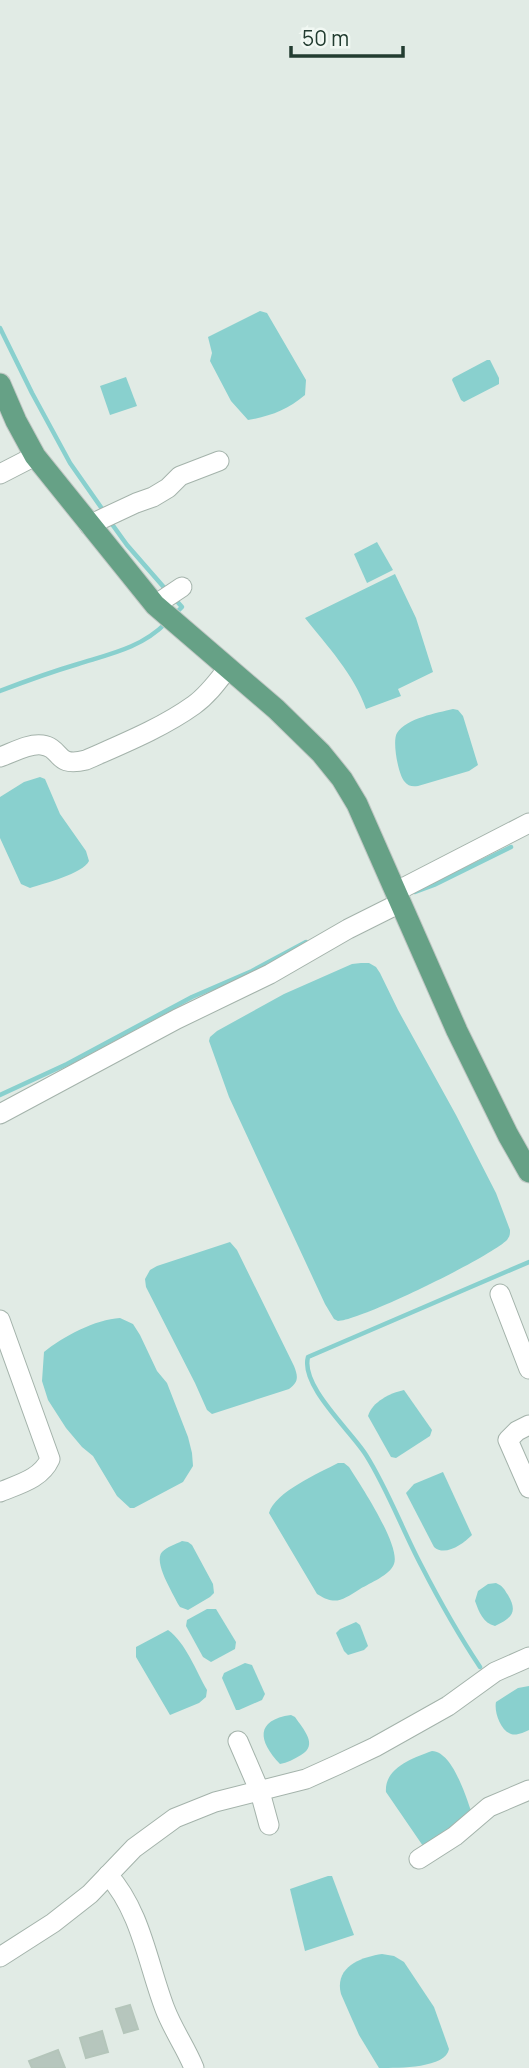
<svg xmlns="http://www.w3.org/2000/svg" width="529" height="2068" viewBox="0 0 529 2068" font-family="Manrope,sans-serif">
	<rect width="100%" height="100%" fill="#e1ebe5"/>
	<g fill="#89d0ce">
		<path d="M260 311 267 313 306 380 305 395C287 410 271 416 248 420L231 401 210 361 212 353 208 337Z"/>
		<polygon points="487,360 490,360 499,378 499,384 464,402 461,400 452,380 453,378"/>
		<polygon points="126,377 137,406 110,415 100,386"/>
		<polygon points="377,542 393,570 367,583 354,554"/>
		<path d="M395 574 416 618 433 672 398 689 401 696 366 709C354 674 327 646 305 618Z"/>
		<path d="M453 709 458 710 463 716 478 765 469 771 418 786C412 787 408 786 404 781 398 773 392 741 397 733 407 718 437 713 453 709Z"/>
		<path d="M40 777 45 779 60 814 86 851 89 861C82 874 45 883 30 888L21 884 0 838V797L24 782Z"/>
		<path d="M361 963H369L376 967 380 973 398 1010 456 1115 496 1193 510 1230C510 1234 510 1236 507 1240 490 1257 362 1320 338 1321L334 1319 325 1304 229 1097 209 1041 210 1037 217 1031 284 994 352 964Z"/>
		<path d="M230 1242 237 1250 294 1366C298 1376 299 1382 289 1389L212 1414 207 1410 195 1383 146 1287 145 1279 150 1270 157 1266Z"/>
		<path d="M120 1318 133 1324 140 1335 157 1371 167 1383 188 1437 192 1453 193 1466 183 1482 134 1508H130L117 1496 93 1456 82 1447 66 1428 48 1400 42 1381 44 1352C62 1337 96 1319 120 1318Z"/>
		<path d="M404 1390 432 1430 430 1436 396 1458 391 1457 368 1416C372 1402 390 1393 404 1390Z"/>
		<path d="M338 1463H344L349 1467C360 1484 401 1546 394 1564 390 1575 370 1583 360 1589 342 1600 336 1606 317 1594L269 1513C275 1492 319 1473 338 1463Z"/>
		<path d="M443 1472 472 1535C463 1544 445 1557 434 1547L406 1493 414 1484Z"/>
		<path d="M182 1541 188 1542 192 1545 213 1584 214 1593 210 1597 188 1610 180 1607 178 1604C173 1593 153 1562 162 1552 167 1547 176 1544 182 1541Z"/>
		<path d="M496 1583C503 1586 504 1589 508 1595 518 1612 512 1618 495 1626 483 1623 479 1612 475 1601L478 1591 488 1584Z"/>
		<polygon points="207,1609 216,1609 236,1642 235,1649 211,1662 203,1657 186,1626 187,1620"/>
		<polygon points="356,1622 360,1625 368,1646 364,1650 348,1655 344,1651 336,1633 340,1629"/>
		<path d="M168 1630C186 1643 196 1671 207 1690L206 1697 199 1703 170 1715 136 1657V1647Z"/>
		<polygon points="245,1663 252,1665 265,1694 262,1700 239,1710 236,1710 222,1678 224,1673"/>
		<path d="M529 1686V1730C524 1732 517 1736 511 1734 500 1730 494 1711 496 1702L518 1688Z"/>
		<path d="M291 1715 295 1717C303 1729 319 1745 301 1755 294 1759 287 1763 280 1764 258 1741 255 1720 291 1715Z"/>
		<path d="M432 1751C454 1752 467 1801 474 1819L423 1846 386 1792C384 1768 413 1758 432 1751Z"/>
		<polygon points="328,1876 332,1876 354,1935 305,1951 290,1889"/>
		<path d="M382 1954 394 1956 404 1962 434 2007 449 2049C446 2068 400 2068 379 2068L359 2035 341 1994C334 1967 361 1957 382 1954Z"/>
	</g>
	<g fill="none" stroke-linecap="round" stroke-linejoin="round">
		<g stroke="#89d0ce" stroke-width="4.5">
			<polyline points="0,328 32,393 70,463 105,513"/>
			<polyline points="109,520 127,545 168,592"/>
			<polyline points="174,598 182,607 174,615"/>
			<path d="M0 691C26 681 51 672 78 664 110 654 141 648 166 623"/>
			<polyline points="415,892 434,885 511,847"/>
			<polyline points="0,1095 67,1064 192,997 252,971 306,942"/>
			<path d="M480 1667C458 1634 439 1600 421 1565 402 1529 388 1490 366 1455 352 1432 300 1386 308 1357L529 1262"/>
		</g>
	</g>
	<g fill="#b6c6bd" stroke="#b4c5ba" stroke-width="2">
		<polygon points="130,2005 138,2029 124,2033 116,2009"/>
		<polygon points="102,2031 108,2052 86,2058 80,2038"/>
		<polygon points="58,2050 65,2068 32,2068 29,2061"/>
	</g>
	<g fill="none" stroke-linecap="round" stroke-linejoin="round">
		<g stroke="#a4b3ab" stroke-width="21">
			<g id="minor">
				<polyline points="0,474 35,456"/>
				<polyline points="89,525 136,503 153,497 168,488 180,476 219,461"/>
				<polyline points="155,605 182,587"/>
				<path d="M0 757C12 753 29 743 42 745 63 748 54 768 86 760 122 744 162 728 194 705 208 695 218 681 228 668"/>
				<polyline points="395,892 529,823"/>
				<polyline points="0,1114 177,1019 270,974 348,929 400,903"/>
				<polyline points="500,1294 529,1369"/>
				<path d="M0 1320 50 1459C41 1479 19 1484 0 1492"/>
				<polyline points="529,1425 517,1431 508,1440 529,1488"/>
				<polyline points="238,1741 260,1792 269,1825"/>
				<polyline points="419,1859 455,1836 489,1807 529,1790"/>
				<path d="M108 1875C141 1911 148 1965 165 2009 173 2030 186 2048 194 2068"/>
				<polyline points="0,1957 53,1923 90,1894 134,1848 175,1818 215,1802 306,1779 337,1765 375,1747 448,1706 495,1672 529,1657"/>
			</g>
		</g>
		<g stroke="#c1c8c5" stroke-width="23">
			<polyline id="major" points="0,384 16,421 35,456 155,605 276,709 321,753 342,779 357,804 457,1031 508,1135 529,1172"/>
		</g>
		<use href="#minor" stroke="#fff" stroke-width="19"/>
		<use href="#major" stroke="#66a186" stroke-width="21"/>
	</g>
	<path d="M291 46v10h112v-10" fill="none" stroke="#223c30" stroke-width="3.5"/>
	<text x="302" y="46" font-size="21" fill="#223c30" stroke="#f1f8f3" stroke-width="5" paint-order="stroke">50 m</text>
</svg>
